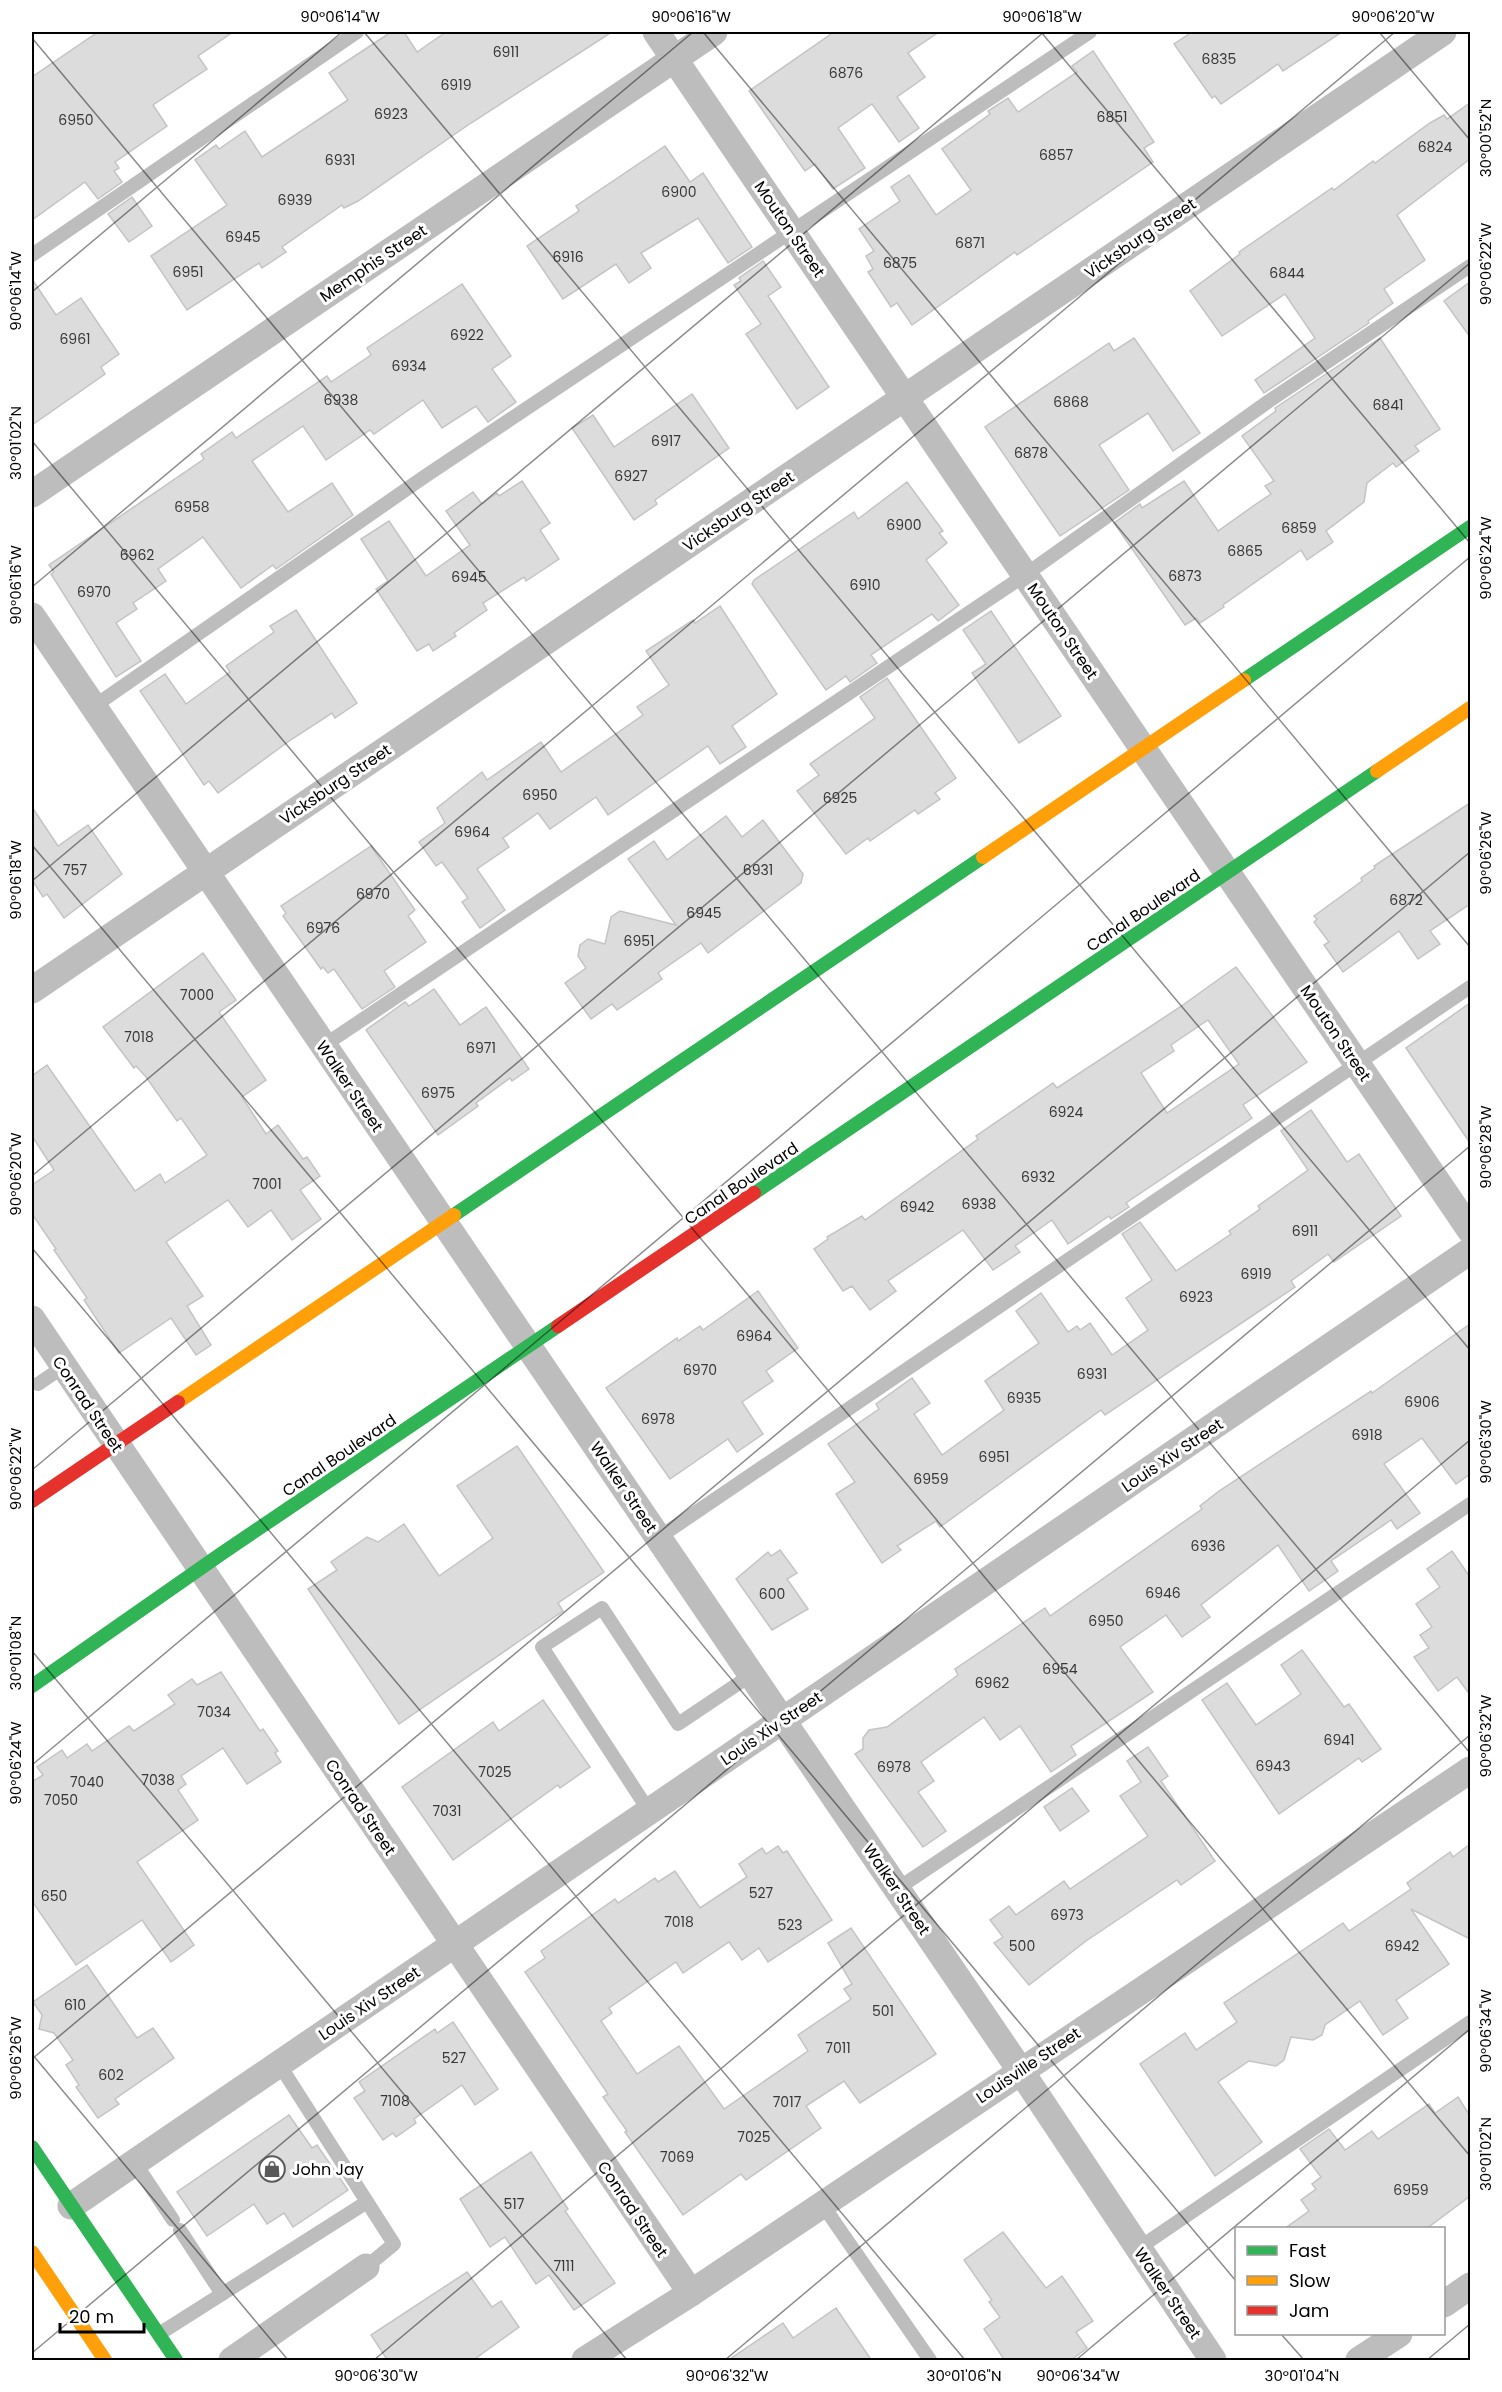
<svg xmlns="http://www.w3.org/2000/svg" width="1502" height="2392" viewBox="0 0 1502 2392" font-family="Poppins,sans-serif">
	<rect width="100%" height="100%" fill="#fff"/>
	<g fill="#dcdcdc" stroke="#c4c4c4" stroke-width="1.5" fill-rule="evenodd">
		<polygon points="98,32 233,32 198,56 207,69 153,105 167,126 115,162 119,168 114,171 122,182 98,199 85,182 32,220 32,77"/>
		<polygon points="391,32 404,32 417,52 446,32 612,32 471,123 358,201 344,208 342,205 282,247 286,252 262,268 259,263 187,310 151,256 227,205 195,160 216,145 219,149 245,131 262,157 348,100 329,73"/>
		<polygon points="834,32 939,32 908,53 925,77 897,97 919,128 899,142 872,104 838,128 865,168 833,189 815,164 805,171 749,91"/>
		<polygon points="1192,32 1342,32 1283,71 1278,64 1221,104 1215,96 1212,98 1174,44"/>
		<polygon points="1093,51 1154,142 1144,148 1153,162 1017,255 1015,252 912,325 897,303 891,307 868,272 873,269 866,256 874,251 859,229 900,201 891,187 909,175 936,215 971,190 942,149 990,114 988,111 1008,98 1018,112 1077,72 1072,66"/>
		<polygon points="1470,103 1470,159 1397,215 1425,260 1384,289 1393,303 1368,321 1369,323 1264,393 1255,380 1315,338 1285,294 1222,336 1190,291 1240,254 1239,252 1332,188 1334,190 1373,161 1375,163 1430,123 1444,115 1447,119"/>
		<polygon points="665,146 690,182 703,173 752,247 728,263 698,218 641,253 651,268 629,283 616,264 563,299 527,246 579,211 576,206"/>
		<polygon points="132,197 152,226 129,242 108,214"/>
		<polygon points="763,261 781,287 768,296 829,387 797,409 746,334 761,324 734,285 741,281 739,278"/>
		<polygon points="32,279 56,315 81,298 119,354 101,367 105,374 32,425"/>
		<polygon points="1470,282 1470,337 1444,301"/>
		<polygon points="462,284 511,356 492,369 516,402 488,422 476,406 442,428 423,400 374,434 370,430 326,460 303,426 252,461 288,512 332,483 353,515 276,569 273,565 241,588 203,537 158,569 166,581 133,603 137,609 116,623 141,661 116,677 51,574 54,572 49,565 204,459 201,454 232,432 236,438 327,376 331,382 371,355 367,348"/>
		<polygon points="1134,338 1200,433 1173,451 1148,413 1099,445 1129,490 1060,536 985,427 1109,343 1114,351"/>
		<polygon points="1380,338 1440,429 1415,446 1419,451 1396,467 1393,463 1367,483 1364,502 1326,531 1333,542 1307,560 1301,550 1223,605 1224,607 1200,623 1196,618 1185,625 1114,523 1140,504 1142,508 1184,481 1218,531 1256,504 1271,494 1265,486 1274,481 1242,436 1276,411 1275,408"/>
		<polygon points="692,394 729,448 655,500 657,504 634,520 572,428 593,415 614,447"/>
		<polygon points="522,481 550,523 540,530 559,559 526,581 524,577 483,603 487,610 454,633 456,636 433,651 429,644 417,651 376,589 388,581 361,539 389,521 426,576 470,545 446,511 473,492 482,504 497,493 499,496"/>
		<polygon points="907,482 943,531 939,533 947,543 926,560 959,605 938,621 932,614 871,655 877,663 850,682 846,676 826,690 752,584 754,580 854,512 858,519"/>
		<polygon points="720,606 777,694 732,726 746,747 720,764 708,746 608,815 596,797 550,829 538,813 503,838 509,847 477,869 505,910 480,928 462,902 468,898 442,862 436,866 419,842 445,823 437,808 482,772 487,780 541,742 561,772 643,715 637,707 669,685 646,651 693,620 695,623"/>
		<polygon points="296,610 357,703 335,718 332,713 292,739 218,793 209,781 204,785 140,691 165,674 186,704 230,672 226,666 274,632 270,626"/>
		<polygon points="991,611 1061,716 1019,743 972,673 986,664 963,630"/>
		<polygon points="887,678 956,778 935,793 940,799 918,814 915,810 870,841 868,838 846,854 797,791 819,775 810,764 875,718 860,697"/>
		<polygon points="1470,803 1470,904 1430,931 1440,944 1418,959 1399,931 1343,972 1324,945 1329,942 1314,922 1317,919 1314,916 1362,881 1361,878 1375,868 1374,866"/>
		<polygon points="32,807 58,846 88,825 122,874 64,918 47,894 43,897 32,880"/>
		<polygon points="726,816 742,837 763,820 803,874 801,883 708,953 701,943 658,973 662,979 617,1010 612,1004 591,1019 565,983 586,968 578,956 580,945 588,939 605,944 611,917 620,911 676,925 628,859 654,841 667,860"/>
		<polygon points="371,846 415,910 408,916 426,942 384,971 395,987 362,1009 334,969 328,973 323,967 321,969 283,916 286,913 281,906"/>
		<polygon points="203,953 236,1000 219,1012 266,1080 242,1097 266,1134 278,1125 303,1159 307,1157 320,1176 300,1190 321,1219 292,1240 271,1210 248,1227 228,1200 166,1242 203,1296 187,1306 211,1345 196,1355 171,1318 119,1353 84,1300 87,1298 54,1250 56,1249 32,1214 32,1185 54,1170 32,1136 32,1076 47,1065 135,1191 160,1174 165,1183 207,1155 181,1118 177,1121 146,1077 136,1066 134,1068 103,1027"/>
		<path d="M1236 967 1307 1062 1243 1105 1252 1118 1126 1203 1129 1207 1111 1219 1109 1216 1068 1244 1052 1220 1015 1246 1020 1252 993 1270 963 1230 888 1281 896 1291 870 1310 852 1286 843 1291 814 1249 828 1239 827 1237 862 1216 865 1220 978 1139 976 1136 1053 1083 1057 1088 1180 1007ZM1208 1020 1239 1064 1167 1113 1141 1073 1174 1051 1171 1045Z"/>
		<polygon points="434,989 460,1025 486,1007 529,1069 512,1081 510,1078 476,1103 478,1106 438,1135 366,1030 405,1002 409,1006"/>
		<polygon points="1470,1003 1470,1143 1406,1048"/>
		<polygon points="1311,1110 1347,1162 1359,1154 1401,1216 1334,1262 1328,1254 1291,1281 1295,1287 1105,1415 1101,1410 940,1527 936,1521 897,1546 901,1550 882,1563 836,1494 855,1482 828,1444 879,1409 876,1404 912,1378 930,1403 914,1414 942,1455 1004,1410 985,1381 1039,1343 1016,1311 1041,1293 1068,1332 1077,1326 1080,1330 1090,1323 1112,1355 1148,1330 1126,1298 1152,1280 1122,1234 1140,1222 1176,1271 1231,1234 1229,1231 1260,1209 1258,1206 1308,1170 1281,1131"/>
		<polygon points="758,1291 798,1348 766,1371 773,1381 742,1402 763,1434 737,1452 728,1439 670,1479 606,1388 677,1338 678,1341 700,1326 703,1330"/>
		<polygon points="1470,1324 1470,1474 1456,1484 1422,1438 1384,1464 1420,1513 1397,1529 1391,1520 1331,1561 1338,1571 1309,1591 1278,1545 1201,1605 1210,1617 1182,1637 1166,1615 1120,1647 1153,1692 1071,1746 1076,1755 1051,1772 1020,1726 1000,1740 984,1717 921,1762 934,1781 918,1792 946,1831 923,1847 855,1754 863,1749 863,1738 869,1730 887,1727 958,1675 955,1669 1045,1608 1050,1616 1202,1509 1200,1506 1219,1491 1371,1391 1372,1393"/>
		<polygon points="517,1446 604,1572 558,1603 563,1611 399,1724 308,1589 337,1570 331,1562 367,1537 378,1542 404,1524 439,1576 493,1538 457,1486"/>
		<polygon points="780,1550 797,1573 787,1579 808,1609 772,1630 736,1579 768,1552 771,1556"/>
		<polygon points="1452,1551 1470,1577 1470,1695 1457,1677 1438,1691 1414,1657 1429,1648 1420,1635 1432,1627 1416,1604 1440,1587 1427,1569"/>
		<polygon points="1302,1650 1344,1707 1349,1704 1381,1749 1362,1762 1359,1758 1279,1814 1202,1700 1227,1683 1256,1725 1301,1694 1281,1665"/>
		<polygon points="221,1672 260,1731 263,1729 278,1751 275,1753 281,1762 247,1784 223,1748 181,1776 186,1784 178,1790 198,1820 137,1862 194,1945 171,1962 142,1920 76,1965 32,1901 32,1782 43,1775 37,1767 62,1750 67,1758 87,1744 92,1751 129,1726 134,1731 175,1704 168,1695 192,1679 197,1685"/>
		<polygon points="543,1700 590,1767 560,1788 558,1785 453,1860 402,1787 493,1722 499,1731"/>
		<polygon points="1148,1747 1168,1776 1161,1781 1215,1861 1181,1885 1177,1880 1086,1941 1029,1985 994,1943 1003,1937 990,1920 1009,1906 1016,1915 1064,1881 1070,1889 1148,1836 1120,1796 1141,1782 1127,1761"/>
		<polygon points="1072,1788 1089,1811 1060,1831 1044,1807"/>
		<polygon points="1470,1844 1470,1939 1411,1909 1449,1964 1396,2000 1408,2018 1383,2035 1360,2001 1325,2025 1322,2035 1313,2040 1291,2037 1284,2060 1276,2066 1249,2061 1218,2082 1262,2142 1215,2176 1140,2064 1185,2033 1196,2050 1237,2022 1224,2003 1343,1923 1349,1931 1411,1889 1407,1883 1450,1852 1453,1857"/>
		<polygon points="778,1846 783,1853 787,1851 832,1920 768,1962 759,1948 742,1960 729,1942 683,1973 676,1962 609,2008 612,2013 601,2021 637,2074 679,2046 724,2109 808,2051 798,2035 851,1999 844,1989 852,1984 828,1943 851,1928 936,2054 860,2103 844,2081 806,2106 821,2128 746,2180 741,2174 683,2215 625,2132 627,2131 603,2097 608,2094 525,1972 545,1958 541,1951 615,1899 618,1903 655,1878 658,1882 675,1871 700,1908 747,1877 739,1864 762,1848 766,1854"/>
		<polygon points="87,1965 137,2038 153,2028 174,2058 115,2099 119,2104 98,2118 76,2087 79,2085 66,2065 73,2060 54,2033 39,2029 42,2015 33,2002"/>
		<polygon points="453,2022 498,2089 475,2105 462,2085 414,2119 416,2123 396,2137 393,2133 383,2140 354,2098 365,2091 359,2082 435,2029 437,2033"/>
		<polygon points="1458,2097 1470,2116 1470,2196 1426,2229 1284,2229 1309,2211 1301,2200 1316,2189 1312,2184 1321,2177 1300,2149 1329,2129 1345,2150 1372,2131 1378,2139 1429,2104 1435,2113"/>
		<polygon points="289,2115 312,2148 317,2145 348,2190 293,2227 284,2213 267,2224 254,2204 207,2236 177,2192"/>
		<polygon points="531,2152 568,2209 565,2211 615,2283 574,2310 549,2275 536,2284 505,2237 490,2247 460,2199"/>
		<polygon points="1003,2232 1046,2288 1062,2276 1093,2321 1076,2332 1087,2348 1070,2361 1005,2361 984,2329 1000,2317 989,2302 992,2300 964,2260"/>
		<polygon points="467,2272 492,2307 501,2301 519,2327 472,2361 388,2361 371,2335"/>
		<polygon points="836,2308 872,2361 727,2361 783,2323 793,2338"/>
	</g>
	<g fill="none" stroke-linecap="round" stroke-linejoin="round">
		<g stroke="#bdbdbd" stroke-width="14">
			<polyline points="32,255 357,32"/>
			<polyline points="93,707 424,477 1090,32"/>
			<polyline points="323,1046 1025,575 1269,401 1470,266"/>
			<polyline points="38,1384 63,1367"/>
			<polyline points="658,1538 1470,987"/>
			<polyline points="649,1811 542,1647 602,1608 678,1724 751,1675"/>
			<polyline points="897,1889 1470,1504"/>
			<polyline points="279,2064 394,2244 366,2267"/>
			<polyline points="135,2163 173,2220"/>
			<polyline points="822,2204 930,2360"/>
			<polyline points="180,2230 222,2294"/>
			<polyline points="1139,2248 1470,2022"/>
			<polyline points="159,2334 367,2202"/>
		</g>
		<g stroke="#bdbdbd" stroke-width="27">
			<polyline points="656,32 1470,1230"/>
			<polyline points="32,494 714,32"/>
			<polyline points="32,616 1020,2070 1213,2360"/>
			<polyline points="32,990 1443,32"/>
			<polyline points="32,1319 691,2293"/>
			<polyline points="71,2206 1470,1251"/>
			<polyline points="1444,2304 1470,2286"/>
			<polyline points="232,2360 366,2267"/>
			<polyline points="585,2360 691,2293 1470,1770"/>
			<polyline points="1359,2360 1399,2334"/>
		</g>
		<g stroke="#30b455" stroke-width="14">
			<polyline points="1244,680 1470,527"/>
			<polyline points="754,1193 1377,771"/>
			<polyline points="454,1215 983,857"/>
			<polyline points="32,1686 221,1554 558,1326"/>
			<polyline points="32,2147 176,2360"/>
		</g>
		<g stroke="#ff9f0a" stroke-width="14">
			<polyline points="1377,771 1470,708"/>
			<polyline points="983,857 1244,680"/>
			<polyline points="178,1402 454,1215"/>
			<polyline points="32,2252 105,2360"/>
		</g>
		<g stroke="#e5322d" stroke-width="14">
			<polyline points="558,1326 754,1193"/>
			<polyline points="32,1501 178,1402"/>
		</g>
	</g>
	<path fill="none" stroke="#000" stroke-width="1.5" stroke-opacity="0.45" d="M364 32 1470 1350M703 32 1470 947M1041 32 1470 543M1379 32 1470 140M32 38 1470 1753M32 292 342 32M32 441 1470 2156M32 587 693 32M32 845 1236 2281M32 881 1044 32M32 1176 1395 32M32 1248 965 2360M32 1470 1470 263M32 1651 627 2360M32 1765 1470 557M32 2054 288 2360M32 2059 1470 852M1281 2334 1304 2360M32 2353 1470 1146M374 2360 1470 1440M725 2360 1470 1735M1076 2360 1470 2029M1427 2360 1470 2324"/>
	<defs>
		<g id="shop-ring" transform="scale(1.35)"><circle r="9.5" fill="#fff" stroke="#595959" stroke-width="1.5"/><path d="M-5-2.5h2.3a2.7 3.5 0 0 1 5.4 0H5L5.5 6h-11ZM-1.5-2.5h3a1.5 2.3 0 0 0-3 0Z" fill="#595959"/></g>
	</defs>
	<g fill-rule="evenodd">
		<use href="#shop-ring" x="272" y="2169"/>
	</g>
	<g text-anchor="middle" stroke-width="6" stroke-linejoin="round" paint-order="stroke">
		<g font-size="14" fill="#373737">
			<text x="506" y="57">6911</text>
			<text x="1219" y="64">6835</text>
			<text x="846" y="78">6876</text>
			<text x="456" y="90">6919</text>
			<text x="391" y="119">6923</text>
			<text x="1112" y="122">6851</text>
			<text x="76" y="125">6950</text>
			<text x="1435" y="152">6824</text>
			<text x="1056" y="160">6857</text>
			<text x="340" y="165">6931</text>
			<text x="679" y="197">6900</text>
			<text x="295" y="205">6939</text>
			<text x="243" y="242">6945</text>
			<text x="970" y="248">6871</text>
			<text x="568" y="262">6916</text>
			<text x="900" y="268">6875</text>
			<text x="188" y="277">6951</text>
			<text x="1287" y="278">6844</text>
			<text x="467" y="340">6922</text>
			<text x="75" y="344">6961</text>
			<text x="409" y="371">6934</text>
			<text x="341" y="405">6938</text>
			<text x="1071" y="407">6868</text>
			<text x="1388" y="410">6841</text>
			<text x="666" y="446">6917</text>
			<text x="1031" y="458">6878</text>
			<text x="631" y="481">6927</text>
			<text x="192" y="512">6958</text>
			<text x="904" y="530">6900</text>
			<text x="1299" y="533">6859</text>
			<text x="1245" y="556">6865</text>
			<text x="137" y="560">6962</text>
			<text x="1185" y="581">6873</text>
			<text x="469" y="582">6945</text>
			<text x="865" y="590">6910</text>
			<text x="94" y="597">6970</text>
			<text x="540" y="800">6950</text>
			<text x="840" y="803">6925</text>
			<text x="472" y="837">6964</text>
			<text x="75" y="875">757</text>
			<text x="758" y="875">6931</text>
			<text x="373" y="899">6970</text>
			<text x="1406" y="905">6872</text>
			<text x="704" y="918">6945</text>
			<text x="323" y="933">6976</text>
			<text x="639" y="946">6951</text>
			<text x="197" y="1000">7000</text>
			<text x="139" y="1042">7018</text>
			<text x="481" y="1053">6971</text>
			<text x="438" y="1098">6975</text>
			<text x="1066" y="1117">6924</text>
			<text x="1038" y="1182">6932</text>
			<text x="267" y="1189">7001</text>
			<text x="979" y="1209">6938</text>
			<text x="917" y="1212">6942</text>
			<text x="1305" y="1236">6911</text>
			<text x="1256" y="1279">6919</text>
			<text x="1196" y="1302">6923</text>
			<text x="754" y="1341">6964</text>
			<text x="700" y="1375">6970</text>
			<text x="1092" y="1379">6931</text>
			<text x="1024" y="1403">6935</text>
			<text x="1422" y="1407">6906</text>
			<text x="658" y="1424">6978</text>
			<text x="1367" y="1440">6918</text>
			<text x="994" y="1462">6951</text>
			<text x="931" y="1484">6959</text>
			<text x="1208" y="1551">6936</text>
			<text x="1163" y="1598">6946</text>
			<text x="772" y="1599">600</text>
			<text x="1106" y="1626">6950</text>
			<text x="1060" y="1674">6954</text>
			<text x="992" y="1688">6962</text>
			<text x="214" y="1717">7034</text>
			<text x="1339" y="1745">6941</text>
			<text x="1273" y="1771">6943</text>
			<text x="894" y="1772">6978</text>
			<text x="495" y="1777">7025</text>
			<text x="158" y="1785">7038</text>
			<text x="87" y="1787">7040</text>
			<text x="61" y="1805">7050</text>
			<text x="447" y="1816">7031</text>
			<text x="761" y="1898">527</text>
			<text x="54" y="1901">650</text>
			<text x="1067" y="1920">6973</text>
			<text x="679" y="1927">7018</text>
			<text x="790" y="1930">523</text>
			<text x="1022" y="1951">500</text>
			<text x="1402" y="1951">6942</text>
			<text x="75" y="2010">610</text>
			<text x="883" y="2016">501</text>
			<text x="838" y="2053">7011</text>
			<text x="454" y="2063">527</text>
			<text x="111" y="2080">602</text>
			<text x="395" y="2106">7108</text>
			<text x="787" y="2107">7017</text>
			<text x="754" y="2142">7025</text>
			<text x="677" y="2162">7069</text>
			<text x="1411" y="2195">6959</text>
			<text x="514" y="2209">517</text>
			<text x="564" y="2271">7111</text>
		</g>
		<g font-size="16" fill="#000" stroke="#fff">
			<text transform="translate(790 229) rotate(56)" y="6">Mouton Street</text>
			<text transform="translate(1140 238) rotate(-34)" y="6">Vicksburg Street</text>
			<text transform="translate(373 263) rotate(-34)" y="6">Memphis Street</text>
			<text transform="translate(738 511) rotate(-34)" y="6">Vicksburg Street</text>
			<text transform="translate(1063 631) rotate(56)" y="6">Mouton Street</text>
			<text transform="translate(335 784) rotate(-34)" y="6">Vicksburg Street</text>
			<text transform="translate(1143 910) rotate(-34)" y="6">Canal Boulevard</text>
			<text transform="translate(1336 1033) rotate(56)" y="6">Mouton Street</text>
			<text transform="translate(350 1086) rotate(56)" y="6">Walker Street</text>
			<text transform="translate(741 1183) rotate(-34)" y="6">Canal Boulevard</text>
			<text transform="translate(88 1404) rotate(56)" y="6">Conrad Street</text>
			<text transform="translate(339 1455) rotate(-34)" y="6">Canal Boulevard</text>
			<text transform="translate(1172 1455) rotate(-34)" y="6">Louis Xiv Street</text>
			<text transform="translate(624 1487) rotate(56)" y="6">Walker Street</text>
			<text transform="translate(771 1728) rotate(-34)" y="6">Louis Xiv Street</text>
			<text transform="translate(361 1807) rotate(56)" y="6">Conrad Street</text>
			<text transform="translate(897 1889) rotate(56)" y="6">Walker Street</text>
			<text transform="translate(369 2003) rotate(-34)" y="6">Louis Xiv Street</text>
			<text transform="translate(1028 2065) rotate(-34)" y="6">Louisville Street</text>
			<text transform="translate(633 2209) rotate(56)" y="6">Conrad Street</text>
			<text transform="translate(1168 2293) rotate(56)" y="6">Walker Street</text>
		</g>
		<g font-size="16" fill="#000" stroke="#fff" text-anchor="start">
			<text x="292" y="2175">John Jay</text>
		</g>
	</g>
	<rect width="1502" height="2392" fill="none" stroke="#ffffff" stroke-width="66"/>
	<rect x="1235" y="2227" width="210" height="108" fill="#ffffff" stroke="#999999" stroke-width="1.5"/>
	<rect x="1247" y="2246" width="30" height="9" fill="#30b455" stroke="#999999" stroke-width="1.5"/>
	<text x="1289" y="2257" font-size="18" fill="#000000">Fast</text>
	<rect x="1247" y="2276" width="30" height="9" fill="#ff9f0a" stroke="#999999" stroke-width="1.5"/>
	<text x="1289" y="2287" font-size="18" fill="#000000">Slow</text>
	<rect x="1247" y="2306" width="30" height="9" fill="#e5322d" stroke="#999999" stroke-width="1.5"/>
	<text x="1289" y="2317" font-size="18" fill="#000000">Jam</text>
	<path d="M60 2323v9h84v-9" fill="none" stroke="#000000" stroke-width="3"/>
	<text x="69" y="2323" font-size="18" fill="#000000" stroke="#ffffff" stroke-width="4.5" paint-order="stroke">20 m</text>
	<rect x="33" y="33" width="1436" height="2326" fill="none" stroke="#000" stroke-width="2"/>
	<g font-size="15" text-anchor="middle" fill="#000">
		<text x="340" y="22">90°06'14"W</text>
		<text x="691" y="22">90°06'16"W</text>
		<text x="1042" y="22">90°06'18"W</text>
		<text x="1393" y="22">90°06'20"W</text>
		<text transform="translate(1486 138) rotate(-90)" y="5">30°00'52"N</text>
		<text transform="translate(1486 264) rotate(-90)" y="5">90°06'22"W</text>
		<text transform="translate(16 291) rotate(-90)" y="5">90°06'14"W</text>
		<text transform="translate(16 443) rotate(-90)" y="5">30°01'02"N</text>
		<text transform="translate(1486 558) rotate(-90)" y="5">90°06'24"W</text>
		<text transform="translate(16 585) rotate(-90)" y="5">90°06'16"W</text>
		<text transform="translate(1486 853) rotate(-90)" y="5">90°06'26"W</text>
		<text transform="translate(16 880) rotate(-90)" y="5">90°06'18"W</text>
		<text transform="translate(1486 1147) rotate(-90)" y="5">90°06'28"W</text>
		<text transform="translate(16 1174) rotate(-90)" y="5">90°06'20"W</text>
		<text transform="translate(1486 1442) rotate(-90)" y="5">90°06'30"W</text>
		<text transform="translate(16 1469) rotate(-90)" y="5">90°06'22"W</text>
		<text transform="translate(16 1653) rotate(-90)" y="5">30°01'08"N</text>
		<text transform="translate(1486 1736) rotate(-90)" y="5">90°06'32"W</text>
		<text transform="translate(16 1763) rotate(-90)" y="5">90°06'24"W</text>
		<text transform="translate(1486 2031) rotate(-90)" y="5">90°06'34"W</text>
		<text transform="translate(16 2058) rotate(-90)" y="5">90°06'26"W</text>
		<text transform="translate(1486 2154) rotate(-90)" y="5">30°01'02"N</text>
		<text x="376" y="2381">90°06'30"W</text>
		<text x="727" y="2381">90°06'32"W</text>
		<text x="964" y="2381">30°01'06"N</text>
		<text x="1078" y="2381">90°06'34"W</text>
		<text x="1302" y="2381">30°01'04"N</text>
	</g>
</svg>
